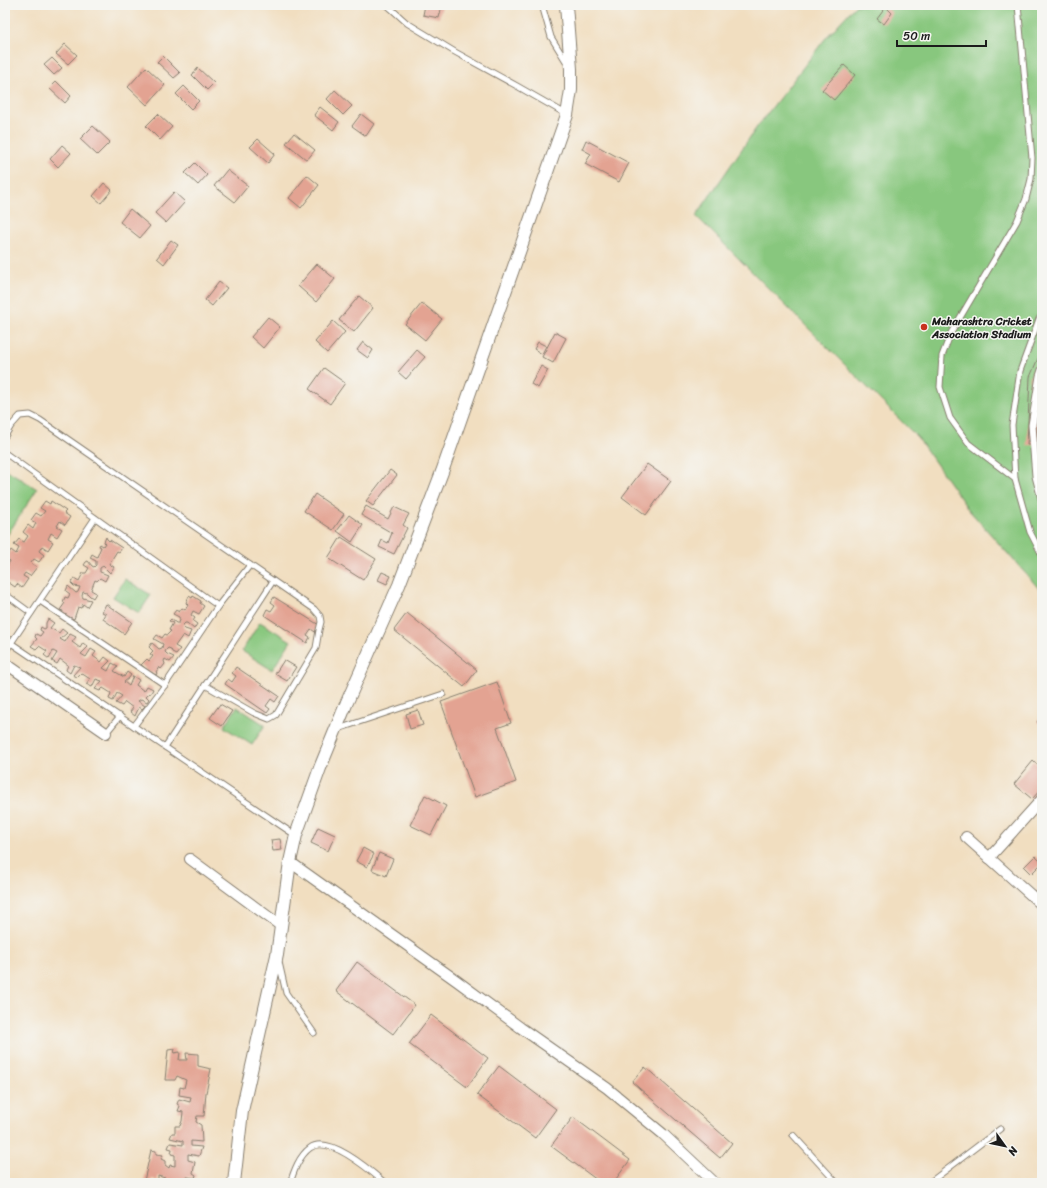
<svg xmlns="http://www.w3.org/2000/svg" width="1047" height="1188" viewBox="0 0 1047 1188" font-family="Sriracha,sans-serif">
	<rect width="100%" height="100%" fill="#f6f6f2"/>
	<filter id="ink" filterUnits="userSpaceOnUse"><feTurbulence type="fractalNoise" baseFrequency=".025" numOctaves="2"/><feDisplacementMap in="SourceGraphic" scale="8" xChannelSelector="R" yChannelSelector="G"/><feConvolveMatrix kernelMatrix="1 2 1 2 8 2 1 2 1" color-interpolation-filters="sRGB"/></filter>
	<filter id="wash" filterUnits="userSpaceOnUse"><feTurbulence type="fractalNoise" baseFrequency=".012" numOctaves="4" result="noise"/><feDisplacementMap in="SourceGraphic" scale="16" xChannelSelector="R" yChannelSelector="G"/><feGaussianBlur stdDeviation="0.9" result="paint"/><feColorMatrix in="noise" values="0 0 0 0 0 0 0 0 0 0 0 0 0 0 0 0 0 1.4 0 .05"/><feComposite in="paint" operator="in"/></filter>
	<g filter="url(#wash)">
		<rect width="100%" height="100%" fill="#f1dec0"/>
		<g fill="#88c77e" stroke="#52724d">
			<polygon points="856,5 1042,5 1042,592 968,509 918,438 696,216 757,127 825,39"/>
			<polygon points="7,470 37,489 6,537 5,474"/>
			<polygon points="125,579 151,595 139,613 113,597"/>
			<polygon points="260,622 291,641 272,670 242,651"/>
			<polygon points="237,707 265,725 252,745 224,727"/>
		</g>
		<g id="blocks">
			<g fill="#e3a392">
				<polygon points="425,5 442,5 439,18 423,15"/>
				<polygon points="886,7 892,13 884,24 877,19"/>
				<polygon points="65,44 77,55 68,64 56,54"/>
				<polygon points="163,56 180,73 174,78 157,62"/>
				<polygon points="52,58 62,68 54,75 44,65"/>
				<polygon points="844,65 855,75 834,100 822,90"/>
				<polygon points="146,67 165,85 147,105 128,87"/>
				<polygon points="198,68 214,83 207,90 192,75"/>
				<polygon points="56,81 71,96 65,103 49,88"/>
				<polygon points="184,86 199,101 191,109 176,94"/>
				<polygon points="335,90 352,106 343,115 327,99"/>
				<polygon points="320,107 339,122 333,130 314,115"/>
				<polygon points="158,114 172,127 160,140 146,126"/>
				<polygon points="361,114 374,124 366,136 352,126"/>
				<polygon points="93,126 110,142 97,155 80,139"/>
				<polygon points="294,133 315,150 307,160 286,143"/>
				<polygon points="258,139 275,154 268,163 250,147"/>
				<polygon points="586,140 629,163 619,182 585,164 591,154 582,149"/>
				<polygon points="62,145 71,153 58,167 50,159"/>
				<polygon points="195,163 207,175 198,185 185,173"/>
				<polygon points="227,170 248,186 235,202 214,186"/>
				<polygon points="307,175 319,185 301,208 289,198"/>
				<polygon points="104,183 112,190 101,203 93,196"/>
				<polygon points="174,192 185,202 166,223 155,213"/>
				<polygon points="130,209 150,226 140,238 120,222"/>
				<polygon points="171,240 178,245 164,264 157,258"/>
				<polygon points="317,264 335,279 316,302 298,286"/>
				<polygon points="219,282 227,288 212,306 205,300"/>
				<polygon points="359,296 373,308 354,332 339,320"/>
				<polygon points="422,303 442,319 425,340 405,324"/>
				<polygon points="268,317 280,327 263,348 251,337"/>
				<polygon points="333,321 345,332 327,353 315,342"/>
				<polygon points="555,332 566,338 553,363 542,357"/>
				<polygon points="363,342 373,350 368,358 357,350"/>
				<polygon points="538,342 546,346 542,354 534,349"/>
				<polygon points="1042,349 1042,445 1027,445 1030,377"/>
				<polygon points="417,350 425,357 406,379 398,372"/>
				<polygon points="541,366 548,370 538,388 531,384"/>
				<polygon points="324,368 345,383 330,404 309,389"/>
				<polygon points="647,464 671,481 646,515 622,497"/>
				<polygon points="390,470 397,475 373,506 366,501"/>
				<polygon points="315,494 344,514 333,530 304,511"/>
				<polygon points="45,501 50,504 51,501 66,511 64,513 70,517 65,525 60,521 57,526 62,529 57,537 51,533 48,539 53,542 48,550 42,546 39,551 44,555 39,562 34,559 31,563 37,567 30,576 25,573 23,576 28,579 22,588 17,584 15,587 5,580 5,565 7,566 10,561 6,558 11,550 16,554 19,548 14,545 19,539 24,542 28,536 23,532 28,525 33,529 36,523 31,520 36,513 41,516 45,511 40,508"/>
				<polygon points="366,506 388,519 394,507 409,514 403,525 407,528 394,554 379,547 382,540 388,543 392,533 361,515"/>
				<polygon points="349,515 363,525 352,542 337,531"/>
				<polygon points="106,537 107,539 109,541 110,540 122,548 119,552 117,551 109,564 114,567 110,573 103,566 100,568 100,572 108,575 105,581 100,578 97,581 95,580 91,590 96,593 93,598 90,596 87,593 83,592 82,596 83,598 91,600 87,607 83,604 81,608 78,607 74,619 69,617 68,617 62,614 63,611 60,610 65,603 63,602 65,597 68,598 70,594 66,591 68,586 76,593 78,592 80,587 74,586 71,583 74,578 79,581 83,573 86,573 89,568 84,565 86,562 88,561 92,566 94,567 96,565 96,561 90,558 92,554 97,557 101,547 99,546 100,544 103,546 105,543 104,542"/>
				<polygon points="341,537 376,559 363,580 328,558"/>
				<polygon points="382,572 391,576 387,584 378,580"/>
				<polygon points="189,596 192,598 193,596 201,601 200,603 204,606 199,614 193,611 191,615 195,618 193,621 197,624 194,629 187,623 185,623 183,625 183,627 185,629 191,631 188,638 183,635 175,646 180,649 176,654 172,652 171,649 168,648 166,650 165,652 167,654 174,657 170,662 165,659 164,661 165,664 161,669 159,667 156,672 157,673 156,675 152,673 145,670 144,667 141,665 147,659 149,661 153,656 150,654 153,651 149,647 152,643 159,649 162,648 163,644 154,639 157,635 162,638 165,634 167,635 171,631 169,630 173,623 169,621 171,619 176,623 179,623 180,620 179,617 173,614 176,610 179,612 182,608 185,610 188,605 186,603"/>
				<polygon points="274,597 319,625 315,632 311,629 307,635 310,637 307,643 264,615 267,609 271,611 275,605 271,602"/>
				<polygon points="106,604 132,622 124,634 103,619 106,614 102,612"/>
				<polygon points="407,613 477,670 464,687 394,630"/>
				<polygon points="48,619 54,623 50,628 59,633 62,629 67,633 60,639 65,642 70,634 76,637 72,642 80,648 83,643 88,647 81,654 86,657 91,649 96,652 93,656 101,662 105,657 110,661 103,668 108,671 112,663 118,666 114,671 124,677 127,672 131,675 129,678 124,682 129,686 133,676 139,680 136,685 144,691 147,686 153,689 151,693 148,694 146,696 149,699 147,702 141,699 138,701 145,706 142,709 139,707 135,716 130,712 133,708 125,702 122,706 116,703 122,696 117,693 113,701 109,699 111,693 103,688 100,691 95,689 102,681 96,679 92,687 86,684 90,679 81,673 77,677 73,675 80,667 74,665 70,673 66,670 68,665 60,659 57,664 52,661 57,653 53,651 49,659 44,655 47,651 39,646 36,649 31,646 37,639 35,637 36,634 40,636 43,632 40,630 41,627 44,629 46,628 46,623"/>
				<polygon points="284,660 296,667 287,681 275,674"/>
				<polygon points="236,667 279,696 275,702 271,699 266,706 270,709 267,713 225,684 228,679 232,682 236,676 232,673"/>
				<polygon points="497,682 511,723 497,728 516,782 475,797 441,702"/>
				<polygon points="220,704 232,711 222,726 210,718"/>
				<polygon points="418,710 423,725 410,729 406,714"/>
				<polygon points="1042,716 1042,725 1037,722"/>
				<polygon points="1033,761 1042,769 1042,788 1032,799 1014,784"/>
				<polygon points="425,795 446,806 431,835 410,825"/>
				<polygon points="318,827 335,835 328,851 311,843"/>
				<polygon points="280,839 282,850 273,851 271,840"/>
				<polygon points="363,848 374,854 367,867 356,861"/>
				<polygon points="379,853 393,859 386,876 372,870"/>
				<polygon points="1035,856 1042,863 1031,874 1024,867"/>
				<polygon points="357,962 415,1005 393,1034 336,991"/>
				<polygon points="431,1015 488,1058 467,1087 409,1044"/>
				<polygon points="175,1049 174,1053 180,1052 179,1060 187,1060 186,1053 198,1054 198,1066 211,1069 206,1093 204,1116 197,1116 196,1122 201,1125 202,1142 191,1141 191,1146 202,1147 199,1156 188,1154 188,1160 195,1162 193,1173 196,1175 195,1178 187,1177 185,1183 167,1183 164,1182 165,1178 158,1176 158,1181 152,1179 150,1183 144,1181 151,1150 156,1151 156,1154 163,1155 161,1159 165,1161 165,1165 169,1168 170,1165 175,1166 175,1155 171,1154 172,1149 168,1148 170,1143 183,1145 183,1141 170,1138 172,1133 175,1133 175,1126 180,1126 182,1121 183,1112 178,1111 180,1106 177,1104 179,1099 190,1102 191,1097 179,1095 180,1087 184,1088 186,1080 177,1076 175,1080 165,1080 168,1050"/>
				<polygon points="499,1066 556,1109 535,1138 477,1095"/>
				<polygon points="645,1067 732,1143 720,1158 632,1082"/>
				<polygon points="573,1117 630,1160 613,1183 601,1183 551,1146"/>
			</g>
		</g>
	</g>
	<g filter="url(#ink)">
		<use href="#blocks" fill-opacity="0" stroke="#867d6e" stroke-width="1"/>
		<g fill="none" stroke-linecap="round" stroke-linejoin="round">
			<g stroke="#867d6e" stroke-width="7">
				<g id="service">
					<polyline points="387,5 407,23 455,52 517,86 566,114"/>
					<polyline points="542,5 551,37 567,63"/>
					<polyline points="1042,315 1039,319 1020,371 1012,425 1015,479 1030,532 1042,555"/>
					<polyline points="5,436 11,426 20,416 30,415 40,420 314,609 320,616 321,622 319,630 316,648 276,715 269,719 254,713 205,685"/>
					<polyline points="5,453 218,606"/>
					<polyline points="1015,479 968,443 950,418 940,387 942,356 951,333 1017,221 1026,199 1031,179 1032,158 1018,5"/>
					<polyline points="5,594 31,613"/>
					<polyline points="40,601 165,685"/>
					<polyline points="11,643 295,835"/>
					<polyline points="5,652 95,518"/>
					<polyline points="134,726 165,685 218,606 250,565"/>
					<polyline points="338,729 443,694"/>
					<polyline points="106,733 120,716"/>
					<polyline points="165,747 273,581"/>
					<polyline points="279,962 286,993 314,1033"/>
					<polyline points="793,1135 837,1183"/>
					<path d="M290 1183C294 1171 299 1156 310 1148 329 1134 371 1171 385 1183"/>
					<polyline points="929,1183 1000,1129"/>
				</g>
			</g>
			<g stroke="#867d6e" stroke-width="9">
				<polyline id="pedestrian" points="1042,370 1040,376 1032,425 1036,476 1042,499"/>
			</g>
			<g stroke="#867d6e" stroke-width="12">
				<g id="minor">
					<polyline points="5,663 106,733"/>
					<polyline points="966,837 1042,905"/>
					<polyline points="989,858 1042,799"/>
					<polyline points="190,859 281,926"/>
					<polyline points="290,862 457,981 521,1028 607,1088 663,1134 715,1183"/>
				</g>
			</g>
			<g stroke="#867d6e" stroke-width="14">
				<polyline id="tertiary" points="234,1183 242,1111 277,955 290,862 296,835 320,768 347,702 399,585 442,472 567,115 571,90 571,69 566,5"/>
			</g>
			<use href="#service" stroke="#fff" stroke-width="5"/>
			<use href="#pedestrian" stroke="#fff" stroke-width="7"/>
			<use href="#minor" stroke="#fff" stroke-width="10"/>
			<use href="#tertiary" stroke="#fff" stroke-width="12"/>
		</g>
	</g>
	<circle fill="#c8321e" stroke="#f6f6f2" stroke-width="1.5" cx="924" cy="327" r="4"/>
	<g text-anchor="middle" stroke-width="3" stroke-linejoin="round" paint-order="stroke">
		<g font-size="11" font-weight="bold" fill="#1c1c1c" stroke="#f6f6f2" text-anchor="start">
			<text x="932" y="325">Maharashtra Cricket<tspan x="932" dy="13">Association Stadium</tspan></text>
		</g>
	</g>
	<rect width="1047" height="1188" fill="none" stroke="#f6f6f2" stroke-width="20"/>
	<g transform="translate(1005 1146) rotate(123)" stroke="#f6f6f2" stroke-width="3" paint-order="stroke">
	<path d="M0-3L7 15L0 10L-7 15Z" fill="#1c1c1c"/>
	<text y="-6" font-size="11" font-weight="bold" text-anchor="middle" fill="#1c1c1c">N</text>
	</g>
	<path d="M897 40v6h89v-6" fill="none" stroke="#1c1c1c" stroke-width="2"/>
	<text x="903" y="40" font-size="12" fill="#1c1c1c" stroke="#f6f6f2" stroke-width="3" paint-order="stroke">50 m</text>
</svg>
